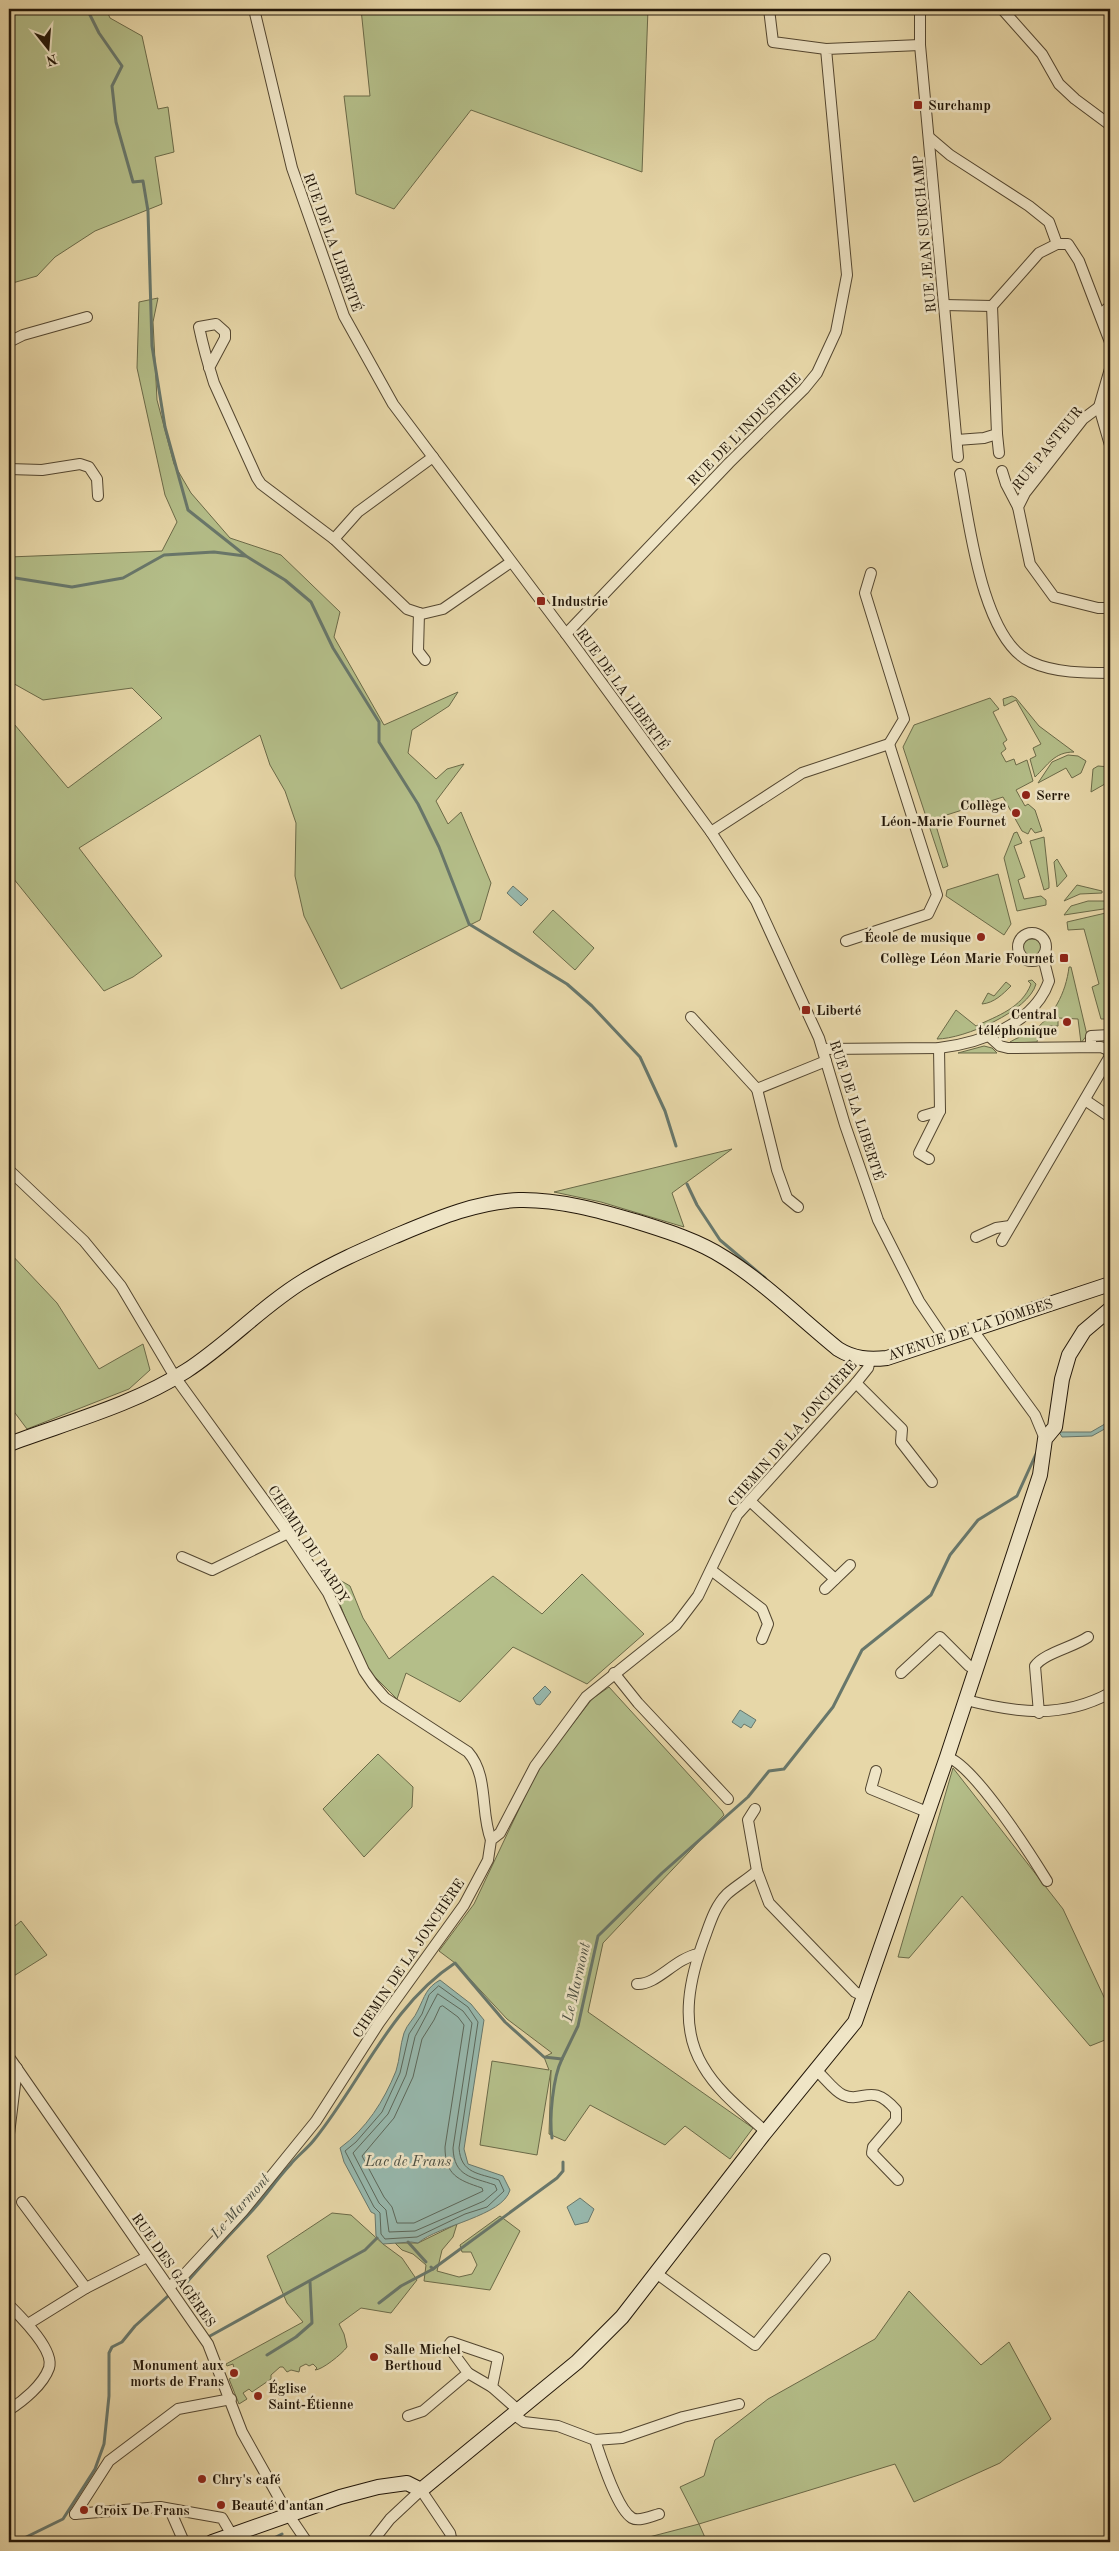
<svg xmlns="http://www.w3.org/2000/svg" width="1119" height="2551" viewBox="0 0 1119 2551" font-family="'Old Standard TT',serif">
	<rect width="100%" height="100%" fill="#e7d7a8"/>
	<filter id="stains"><feTurbulence type="fractalNoise" baseFrequency=".004" numOctaves="4"/><feColorMatrix values="0 0 0 0 .2 0 0 0 0 .09 0 0 0 0 .02 0 0 0 .5 -.17"/></filter>
	<radialGradient id="worn" r=".72"><stop offset=".6" stop-color="#630" stop-opacity="0"/><stop offset="1" stop-color="#630" stop-opacity=".3"/></radialGradient>
	<g fill="#b4be89" stroke="#6b6a48">
		<polygon points="9,9 106,9 110,18 142,36 158,109 168,107 174,152 155,157 162,204 95,231 55,257 37,276 9,284"/>
		<polygon points="361,9 648,9 642,172 471,110 394,209 356,194 344,96 370,96"/>
		<polygon points="158,298 153,322 157,400 174,464 191,493 230,538 281,555 340,612 334,637 384,725 458,692 449,706 412,730 408,753 436,779 447,769 464,764 436,801 448,824 461,812 491,883 480,920 341,989 304,916 295,876 296,823 285,791 270,765 260,735 79,848 162,956 133,977 104,991 9,873 9,718 68,788 162,718 132,688 43,700 9,681 9,557 162,551 177,522 165,495 137,368 139,302"/>
		<path d="M1012 696 1016 698 1039 726 1074 752C1054 752 1048 765 1035 777L1030 759 1036 756 1033 748 1041 744 1016 700 1004 706 1003 699Z"/>
		<polygon points="990,698 999,709 993,712 1007,740 1003,743 1006,749 1001,753 1006,762 1014,759 1016,765 1027,760 1033,781 1016,790 1025,806 1028,804 1035,810 1042,831 1035,833 1031,828 1028,834 1022,831 1003,797 934,819 948,866 943,868 903,747 914,725"/>
		<polygon points="1068,755 1078,756 1086,761 1081,773 1072,778 1066,768 1038,783 1052,762"/>
		<polygon points="1098,766 1110,767 1110,781 1091,792 1093,769"/>
		<polygon points="1017,832 1022,843 1014,846 1025,877 1018,880 1024,899 1041,896 1046,900 1046,905 1017,911 1004,858 1014,833"/>
		<polygon points="1044,837 1049,883 1049,888 1044,890 1030,841"/>
		<polygon points="1057,859 1067,876 1057,887 1054,862"/>
		<polygon points="998,874 1011,924 1004,935 946,896 947,890"/>
		<polygon points="1077,885 1102,891 1102,893 1080,894 1064,901"/>
		<polygon points="1088,901 1110,901 1110,908 1064,915 1071,906"/>
		<polygon points="553,910 594,948 575,970 533,932"/>
		<polygon points="1110,912 1109,1019 1101,1019 1092,987 1099,984 1084,929 1068,930 1067,922"/>
		<circle cx="1032" cy="948" r="9"/>
		<path d="M1069 967H1071L1087 1035 1081 1043 1078 1019 1058 1018V1026H1049V1032L1038 1038 1037 1042 1013 1043 1010 1042C1016 1038 1024 1036 1031 1032 1053 1018 1066 993 1069 967Z"/>
		<path d="M1032 980 1036 984C1029 1011 964 1039 937 1039L956 1010 976 1026C997 1016 1022 1008 1031 984L1028 981Z"/>
		<path d="M1006 982 1011 986C1003 994 994 1003 982 1004L988 993 994 996Z"/>
		<polygon points="984,1046 992,1048 997,1053 958,1053"/>
		<polygon points="732,1149 672,1193 684,1227 601,1202 554,1192"/>
		<polygon points="9,1252 57,1303 99,1369 143,1344 150,1370 129,1389 27,1429 9,1405"/>
		<polygon points="321,1569 350,1586 363,1618 389,1659 493,1576 542,1614 582,1574 644,1634 587,1684 513,1647 460,1702 406,1673 397,1699 365,1667 341,1607"/>
		<polygon points="609,1687 722,1811 724,1815 603,1943 588,2012 753,2128 730,2159 685,2126 665,2145 590,2105 565,2141 549,2134 551,2070 537,2155 480,2145 492,2061 549,2070 544,2057 552,2053 507,2019 455,1963 439,1951 474,1904 538,1769 592,1699"/>
		<polygon points="378,1754 413,1787 412,1807 364,1857 323,1809"/>
		<polygon points="953,1768 1063,1909 1110,2010 1110,2038 1090,2046 962,1896 909,1958 898,1957"/>
		<polygon points="21,1921 47,1955 9,1979 9,1931"/>
		<path d="M332 2213 351 2215 383 2244 402 2258 417 2280 391 2313 361 2308 339 2324 344 2334 347 2347C342 2354 322 2370 315 2370L317 2368 313 2364 309 2366 306 2364 300 2367 299 2372 291 2370 287 2372 283 2367H280L271 2375V2379L252 2392 249 2389 243 2393 247 2399 239 2404 229 2379 236 2376 233 2364 227 2366 226 2364 303 2322 287 2303 267 2256Z"/>
		<polygon points="500,2216 520,2231 490,2290 424,2281 426,2265 413,2254 402,2250 395,2243 418,2243 457,2224 453,2237 442,2250 437,2271 459,2277 472,2274 477,2265 471,2252 462,2252 460,2245"/>
		<polygon points="909,2291 981,2365 1009,2342 1051,2419 1000,2463 914,2502 895,2464 699,2524 707,2542 630,2542 699,2524 680,2487 704,2476 715,2440 768,2399 875,2339"/>
	</g>
	<g fill="#97b8ad" stroke="#68776b">
		<polygon points="513,886 528,899 521,906 507,893"/>
		<polygon points="1110,1421 1110,1426 1092,1436 1062,1437 1059,1432 1091,1432"/>
		<polygon points="545,1686 551,1692 540,1705 536,1704 533,1698"/>
		<polygon points="740,1710 756,1720 751,1728 744,1724 741,1728 732,1722"/>
		<path d="M440 1980 471 2004 484 2020 464 2149 468 2164 503 2176 510 2190C503 2216 439 2225 418 2243L411 2242 383 2244 376 2236 375 2214 371 2212 344 2162 340 2148C366 2129 384 2101 396 2071 400 2059 400 2045 404 2033 407 2024 415 2018 418 2010 425 1996 426 1988 440 1980Z"/>
		<polygon points="580,2198 594,2209 588,2222 575,2225 567,2207"/>
	</g>
	<g fill="none" stroke-linecap="round" stroke-linejoin="round">
		<g stroke="#5c675a" stroke-width="1">
			<path d="M439 1986 468 2007 478 2022 459 2148C461 2174 479 2173 499 2180L504 2191 487 2207 465 2214 417 2237 385 2239 381 2234 380 2213 374 2207 345 2151 356 2142 382 2112 400 2073 409 2034 422 2014 429 1995Z"/>
			<path d="M438 1994 463 2011 472 2023 453 2148C454 2177 472 2177 495 2185L497 2190 484 2201 415 2231 389 2232 386 2210 379 2203 353 2153 388 2114 406 2075 415 2037Z"/>
			<path d="M443 2006 458 2017 464 2025 445 2147C445 2175 458 2180 482 2188L483 2191 414 2223H397L392 2207 384 2197 362 2156 394 2118 413 2077 422 2039 434 2020 440 2007Z"/>
		</g>
		<g stroke="#68776b" stroke-width="3">
			<polyline points="87,9 99,33 122,66 112,86 116,122 133,182 143,181 148,211 152,346 165,427 188,510 246,556 285,580 311,602 333,648 379,722 379,742 418,804 439,847 469,924 567,984 592,1006 640,1057 665,1111 676,1146"/>
			<polyline points="9,577 72,587 123,578 164,555 214,552 245,556"/>
			<polyline points="687,1184 697,1205 720,1240 765,1278"/>
			<path d="M552 2138C549 2118 553 2077 562 2059"/>
			<polyline points="408,2242 426,2262"/>
			<polyline points="433,2269 557,2178 563,2171 563,2162"/>
			<path d="M182 2288C204 2262 228 2237 251 2212 265 2197 276 2180 290 2165 297 2156 307 2149 314 2140 361 2082 391 2005 455 1963L505 2022 544 2057 562 2059 578 2026 598 1936 662 1873 748 1797 769 1771 784 1769 833 1707 862 1650 931 1595 950 1555 978 1520 1017 1496 1036 1454"/>
			<polyline points="379,2303 401,2286 433,2269 431,2267"/>
			<polyline points="210,2336 365,2250 377,2238"/>
			<polyline points="267,2355 296,2337 312,2323 310,2282"/>
			<polyline points="16,2542 63,2519 95,2469 104,2444 109,2396 109,2353 112,2347 122,2342 135,2326 168,2296"/>
			<polyline points="266,2542 282,2534"/>
		</g>
		<g stroke="#534630" stroke-width="12">
			<g id="street">
				<polyline points="254,9 292,168 344,316 393,404 566,634 711,832 756,901 819,1038 845,1125 878,1220 919,1301 944,1338"/>
				<polyline points="769,9 773,42 826,49"/>
				<polyline points="920,9 920,45 958,457"/>
				<polyline points="1002,9 1042,54 1059,84 1075,99 1110,125"/>
				<polyline points="930,138 950,155 1029,206 1049,222 1057,244 1068,244 1079,261 1110,342"/>
				<polyline points="944,305 992,306 1039,253 1057,244"/>
				<polyline points="1101,314 1110,306"/>
				<polyline points="9,342 23,335 87,317"/>
				<path d="M209 368 225 338V332L216 324 199 327C203 346 208 364 214 383L257 478 261 484 334 539 407 609 422 614 443 609 511 562"/>
				<polyline points="1110,369 1099,407 1110,445"/>
				<polyline points="1099,407 1083,419 1025,493 1018,507 1030,564 1054,597 1098,608 1110,608"/>
				<polyline points="997,434 999,453"/>
				<polyline points="957,440 984,438 997,434 992,306"/>
				<polyline points="9,469 42,470 80,464 89,467 97,479 98,496"/>
				<polyline points="1002,471 1006,484 1018,507"/>
				<path d="M960 474C969 522 982 640 1031 662 1055 673 1085 673 1110 673"/>
				<polyline points="334,539 358,512 433,457"/>
				<polyline points="871,573 865,593 904,719 889,744"/>
				<polyline points="419,613 418,651 425,660"/>
				<polyline points="566,634 729,463 804,389 817,373 836,332 847,275 826,49 920,45"/>
				<polyline points="711,832 802,773 889,744"/>
				<circle cx="1032" cy="947" r="14"/>
				<polyline points="846,941 928,914 937,895 889,744"/>
				<polyline points="691,1017 757,1089 826,1061"/>
				<polyline points="989,1036 1000,1046 1008,1048 1101,1047 1108,1050 1110,1056 1002,1241"/>
				<polyline points="1091,1047 1091,1036 1110,1035"/>
				<path d="M823 1049 939 1048C981 1043 1034 1024 1049 981L1043 957"/>
				<polyline points="757,1089 777,1170 787,1198 798,1207"/>
				<polyline points="1085,1100 1110,1117"/>
				<polyline points="923,1116 940,1111"/>
				<polyline points="929,1159 919,1153 940,1111 939,1048"/>
				<path d="M9 1170 84 1241 121 1286 175 1377 288 1533 328 1593 364 1671 373 1684 385 1698 468 1752C489 1776 480 1812 491 1840"/>
				<polyline points="1110,1170 1110,1178"/>
				<polyline points="976,1237 996,1228 1010,1226"/>
				<polyline points="972,1329 1035,1415 1045,1439"/>
				<polyline points="856,1383 902,1429 901,1442 932,1482"/>
				<polyline points="750,1501 835,1579"/>
				<polyline points="182,1557 212,1570 288,1533"/>
				<polyline points="711,1570 762,1609 768,1624 762,1639"/>
				<polyline points="825,1589 850,1565"/>
				<polyline points="614,1673 638,1703 728,1799"/>
				<polyline points="901,1673 940,1637 969,1666 975,1669"/>
				<path d="M966 1700C1017 1713 1062 1719 1110 1693"/>
				<path d="M1039 1713 1035 1666C1044 1653 1074 1647 1088 1637"/>
				<path d="M947 1757C974 1765 1031 1855 1047 1881"/>
				<polyline points="876,1771 871,1789 927,1812"/>
				<polyline points="755,1809 748,1820 757,1871 769,1903 855,1992 865,1997"/>
				<path d="M757 1871C748 1879 736 1886 727 1894 716 1905 711 1920 706 1934 690 1976 678 2025 703 2066 718 2092 743 2111 766 2132"/>
				<path d="M637 1984C657 1985 674 1959 698 1954"/>
				<polyline points="9,2057 208,2344 242,2432 288,2514 307,2542"/>
				<path d="M817 2071C825 2078 834 2091 843 2095 863 2104 871 2081 896 2110V2120L873 2147 872 2153 898 2180"/>
				<polyline points="9,2134 17,2068"/>
				<polyline points="22,2202 86,2288"/>
				<polyline points="656,2273 755,2345 825,2259"/>
				<polyline points="170,2286 183,2276 243,2211 316,2121 379,2023 464,1905 488,1860 491,1840 500,1833 535,1766 586,1697 676,1625 698,1596 737,1515 856,1383 868,1368 870,1360"/>
				<path d="M9 2305C21 2317 55 2350 49 2368 43 2385 23 2401 9 2410"/>
				<polyline points="28,2324 86,2288 147,2257"/>
				<polyline points="468,2373 492,2387"/>
				<polyline points="513,2414 524,2422 558,2426 595,2440 622,2438 683,2417 739,2404"/>
				<polyline points="408,2416 423,2411 468,2373 448,2346 451,2342 498,2358 492,2387 518,2410"/>
				<path d="M595 2440C601 2458 617 2509 632 2518 639 2522 652 2516 659 2514"/>
				<polyline points="170,2510 184,2542"/>
				<polyline points="75,2514 109,2461 178,2409 231,2399"/>
				<polyline points="75,2514 160,2507 222,2518 232,2535"/>
				<polyline points="372,2542 390,2519 421,2490 450,2533 452,2542"/>
			</g>
		</g>
		<g stroke="#221608" stroke-width="16">
			<g id="secondary">
				<path d="M9 1444C68 1422 133 1405 186 1371 228 1344 262 1306 305 1280 333 1263 363 1250 393 1237 434 1220 474 1202 519 1200 558 1199 601 1211 638 1222 667 1231 699 1241 725 1258 765 1283 801 1319 838 1349 854 1359 869 1360 887 1358L1110 1284"/>
				<polyline points="212,2542 340,2497 378,2487 407,2483 421,2490 577,2362 622,2317 763,2135 855,2022 947,1757 1040,1475 1045,1439 1055,1427 1062,1379 1069,1355 1084,1331 1110,1309"/>
			</g>
		</g>
		<use href="#street" stroke="#efe5c6" stroke-width="10"/>
		<use href="#secondary" stroke="#efe5c6" stroke-width="14"/>
	</g>
	<g fill="#8f2418" stroke="#efe5c6" stroke-width="2">
		<rect x="913" y="100" width="10" height="10" rx="2.5"/>
		<rect x="536" y="596" width="10" height="10" rx="2.5"/>
		<circle cx="1026" cy="795" r="5"/>
		<circle cx="1016" cy="813" r="5"/>
		<circle cx="981" cy="937" r="5"/>
		<rect x="1059" y="953" width="10" height="10" rx="2.5"/>
		<rect x="801" y="1005" width="10" height="10" rx="2.5"/>
		<circle cx="1067" cy="1022" r="5"/>
		<circle cx="374" cy="2357" r="5"/>
		<circle cx="234" cy="2373" r="5"/>
		<circle cx="258" cy="2396" r="5"/>
		<circle cx="202" cy="2479" r="5"/>
		<circle cx="221" cy="2505" r="5"/>
		<circle cx="84" cy="2510" r="5"/>
	</g>
	<g text-anchor="middle" stroke-width="5" stroke-linejoin="round" paint-order="stroke">
		<g font-size="14" font-weight="bold" fill="#221608" stroke="#efe5c6" text-anchor="start">
			<text x="928" y="110">Surchamp</text>
			<text x="551" y="606">Industrie</text>
			<text x="1036" y="800">Serre</text>
			<text x="1006" y="810" text-anchor="end">Collège<tspan x="1006" dy="16">Léon-Marie Fournet</tspan></text>
			<text x="971" y="942" text-anchor="end">École de musique</text>
			<text x="1054" y="963" text-anchor="end">Collège Léon Marie Fournet</text>
			<text x="816" y="1015">Liberté</text>
			<text x="1057" y="1019" text-anchor="end">Central<tspan x="1057" dy="16">téléphonique</tspan></text>
			<text x="384" y="2354">Salle Michel<tspan x="384" dy="16">Berthoud</tspan></text>
			<text x="224" y="2370" text-anchor="end">Monument aux<tspan x="224" dy="16">morts de Frans</tspan></text>
			<text x="268" y="2393">Église<tspan x="268" dy="16">Saint-Étienne</tspan></text>
			<text x="212" y="2484">Chry's café</text>
			<text x="231" y="2510">Beauté d'antan</text>
			<text x="94" y="2515">Croix De Frans</text>
		</g>
		<g font-size="14" fill="#221608" stroke="#efe5c6">
			<text transform="translate(924 234) rotate(-95)" y="5">RUE JEAN SURCHAMP</text>
			<text transform="translate(333 242) rotate(70)" y="5">RUE DE LA LIBERTÉ</text>
			<text transform="translate(744 429) rotate(-45)" y="5">RUE DE L'INDUSTRIE</text>
			<text transform="translate(1047 448) rotate(-51)" y="5">RUE PASTEUR</text>
			<text transform="translate(623 689) rotate(54)" y="5">RUE DE LA LIBERTÉ</text>
			<text transform="translate(857 1110) rotate(72)" y="5">RUE DE LA LIBERTÉ</text>
			<text transform="translate(970 1329) rotate(-18)" y="5">AVENUE DE LA DOMBES</text>
			<text transform="translate(792 1433) rotate(-49)" y="5">CHEMIN DE LA JONCHÈRE</text>
			<text transform="translate(309 1544) rotate(57)" y="5">CHEMIN DU PARDY</text>
			<text transform="translate(408 1958) rotate(-56)" y="5">CHEMIN DE LA JONCHÈRE</text>
			<text transform="translate(174 2270) rotate(55)" y="5">RUE DES GAGÈRES</text>
		</g>
		<g font-size="15" font-style="italic" fill="#4b4f42" stroke="#efe5c6">
			<text transform="translate(576 1982) rotate(-77)" y="5">Le Marmont</text>
			<text x="408" y="2166">Lac de Frans</text>
			<text transform="translate(240 2206) rotate(-48)" y="5">Le Marmont</text>
		</g>
	</g>
	<rect width="1119" height="2551" fill="none" stroke="#e7d7a8" stroke-width="30"/>
	<rect x="10" y="10" width="1099" height="2531" fill="none" stroke="#221608" stroke-width="2.5"/>
	<rect x="15" y="15" width="1089" height="2521" fill="none" stroke="#221608"/>
	<g transform="translate(48 48) rotate(163)" stroke="#efe5c6" stroke-width="4" paint-order="stroke">
	<path d="M0-4L9 19L0 12L-9 19Z" fill="#221608"/>
	<text y="-8" font-size="14" font-weight="bold" text-anchor="middle" fill="#221608">N</text>
	</g>
	<rect width="100%" height="100%" filter="url(#stains)"/>
	<rect width="100%" height="100%" fill="url(#worn)"/>
</svg>
